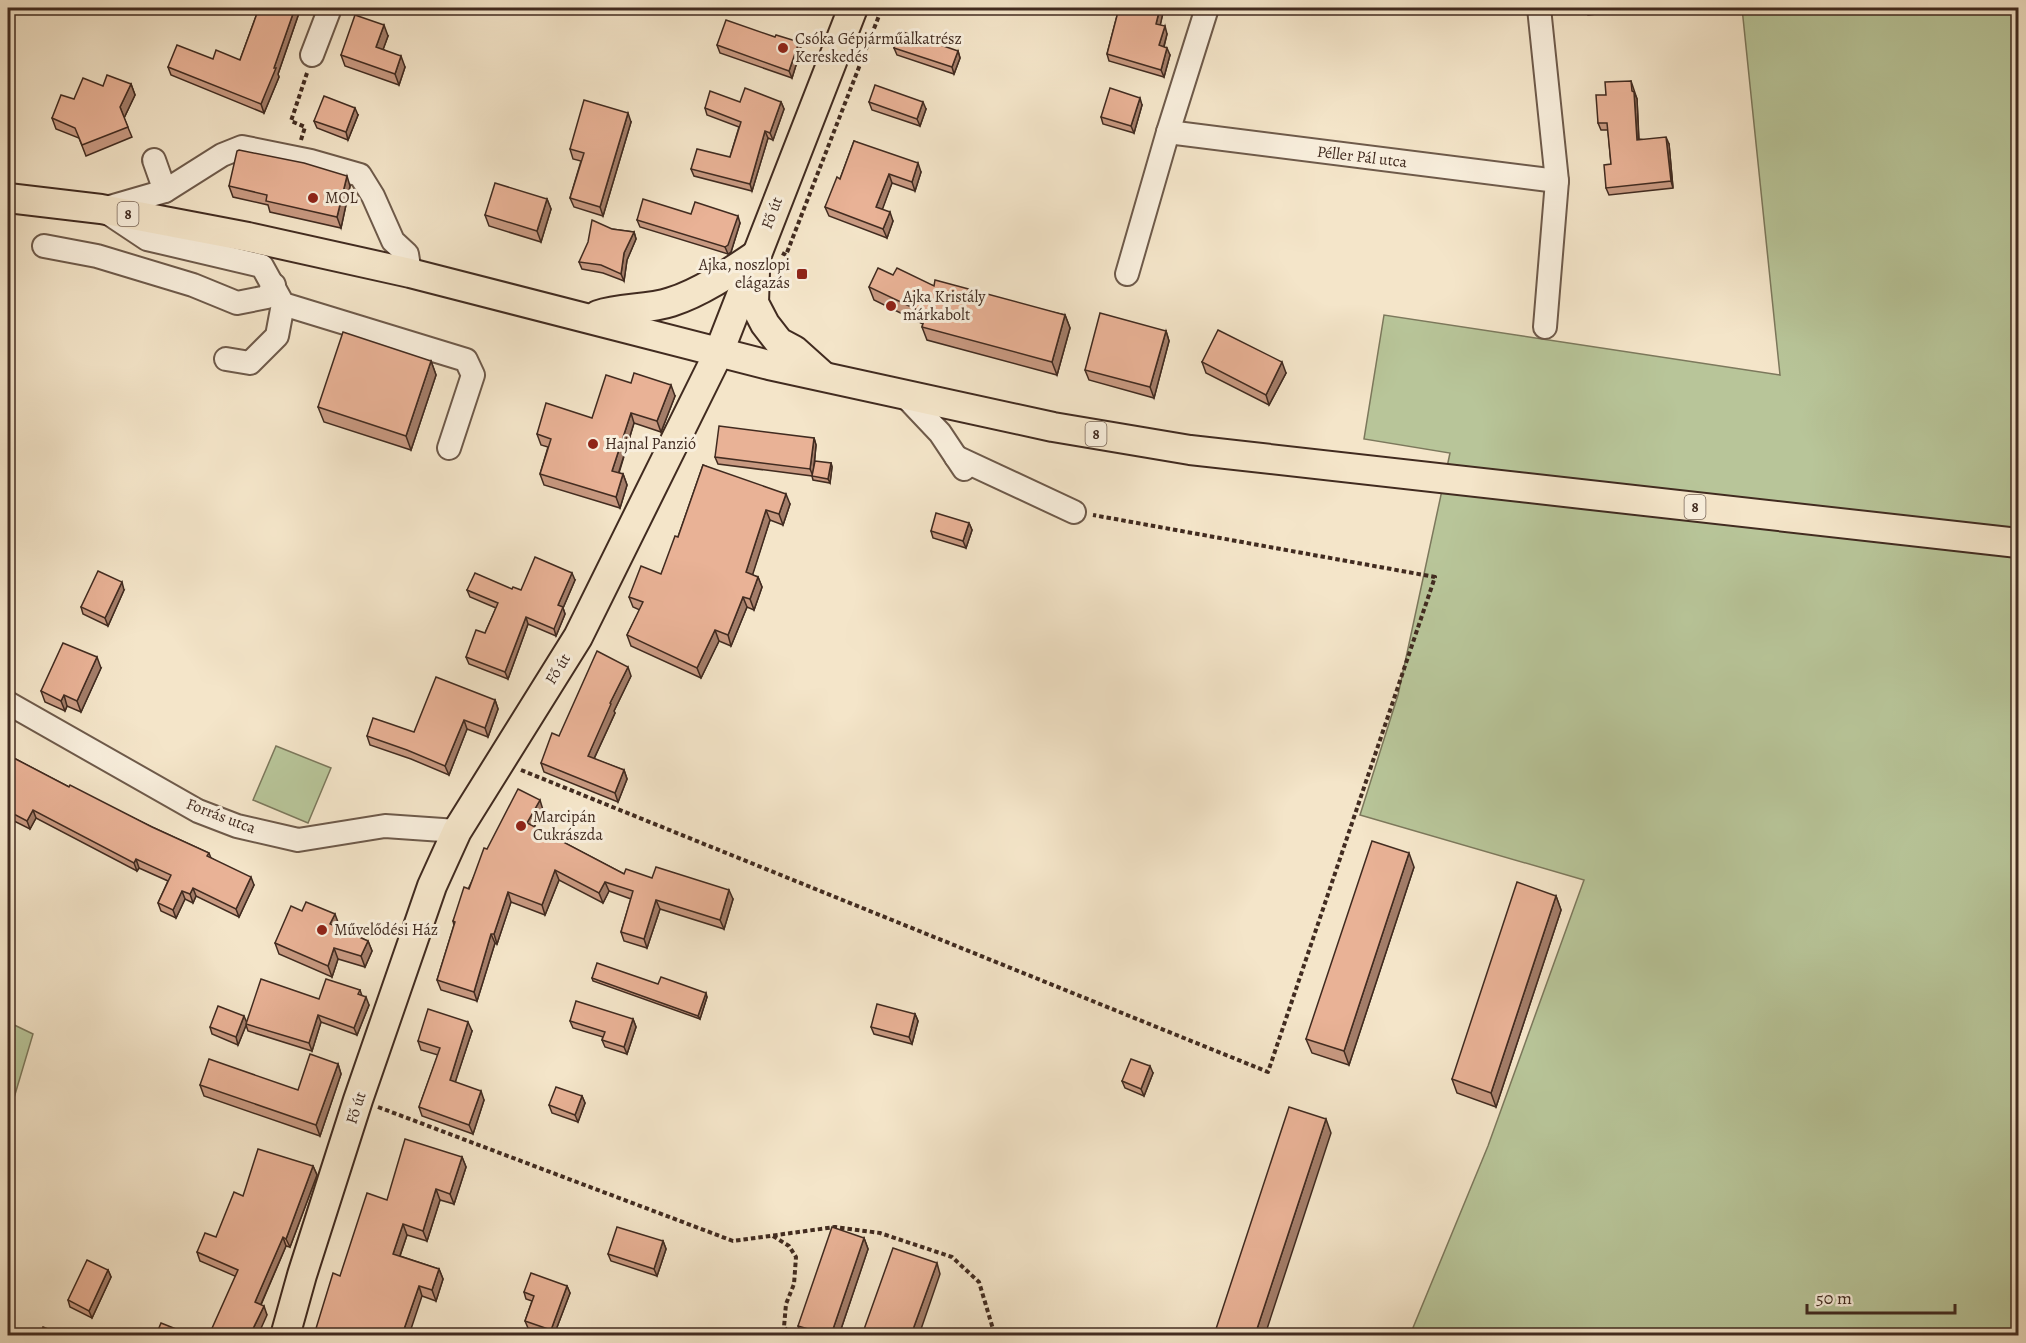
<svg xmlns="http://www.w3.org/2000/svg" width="2026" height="1343" font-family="Alegreya,serif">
  <rect width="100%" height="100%" fill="#f4e5c9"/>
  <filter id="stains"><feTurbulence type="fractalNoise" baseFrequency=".00333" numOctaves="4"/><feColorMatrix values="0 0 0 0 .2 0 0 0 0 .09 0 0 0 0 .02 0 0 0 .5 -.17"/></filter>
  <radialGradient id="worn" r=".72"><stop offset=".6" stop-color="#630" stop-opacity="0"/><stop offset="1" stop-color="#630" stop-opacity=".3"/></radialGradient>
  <g fill="#b8c599" stroke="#7c785c" stroke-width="1.5">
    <polygon points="1742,8 2018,8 2018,1335 1410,1335 1488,1146 1584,880 1360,815 1398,695 1450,453 1364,439 1384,315 1780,375"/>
    <polygon points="276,746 331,768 308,823 253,800"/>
    <polygon points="8,1022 33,1034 8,1118"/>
  </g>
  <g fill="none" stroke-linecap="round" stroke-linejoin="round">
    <defs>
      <g id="minor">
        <polyline points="1539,8 1557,181 1545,327"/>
        <polyline points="312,55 330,8"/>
        <polyline points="1168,132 1557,181"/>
        <polyline points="154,160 165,191"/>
        <polyline points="103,209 165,191 222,155 242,147 311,161 360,175 373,196 393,241 407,254 410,273"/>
        <polyline points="108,213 147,239 262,266 283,304 466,360 473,375 449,448"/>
        <polyline points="44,246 97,256 193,285 237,303 267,297 274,285"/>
        <polyline points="1127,274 1168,132 1207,8"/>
        <polyline points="226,359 250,363 277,336 283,304"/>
        <polyline points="905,396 940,433 964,469"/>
        <polyline points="956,457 1074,512"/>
        <polyline points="8,703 198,811 237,826 298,840 385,826 457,831"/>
      </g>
      <g id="major">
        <polyline points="8,198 101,209 248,237 410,273 769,365 1053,427 1190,450 2018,543"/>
        <polyline points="755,272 754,303 765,324 779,342 794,350 823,376"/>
        <path d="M598 315C621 307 647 310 671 302 700 293 731 272 756 255"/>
        <polyline points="285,1336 302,1275 358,1100 432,886 457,831 578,637 719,352 853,8"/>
      </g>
    </defs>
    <use href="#minor" stroke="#6e5a4a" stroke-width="26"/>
    <use href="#major" stroke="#412b20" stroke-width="32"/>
    <g stroke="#412b20" stroke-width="4" stroke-dasharray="4.5 3" stroke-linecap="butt">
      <polyline points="301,140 305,127 291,121 307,73"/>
      <polyline points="782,253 786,255 882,8"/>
      <polyline points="521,770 1268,1072 1435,577 1093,515"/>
      <polyline points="378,1107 733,1241 835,1227 880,1233 952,1257 979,1282 993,1329 990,1336"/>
      <polyline points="773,1236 789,1246 796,1257 794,1284 786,1304 784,1327 792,1336"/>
    </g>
    <use href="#minor" stroke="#f8eedc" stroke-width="22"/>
    <use href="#major" stroke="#f4e5c9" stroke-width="28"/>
  </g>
  <g fill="#c89981" stroke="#412b20" stroke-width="1.5">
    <polygon points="259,8 305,8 304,12 300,10 278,74 279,77 264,113 171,75 168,67 213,59 240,60"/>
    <polygon points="1119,8 1164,8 1160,25 1167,34 1164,47 1170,55 1164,77 1109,61 1107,54"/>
    <polygon points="1586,8 1641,8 1641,9 1588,15"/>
    <polygon points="388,36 383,49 405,67 399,85 345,66 341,55"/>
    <polygon points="775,37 799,42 801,49 792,78 720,53 717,45"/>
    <polygon points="894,48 958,51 960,58 954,74 897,55"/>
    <polygon points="1631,81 1637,99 1639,139 1669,144 1673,188 1609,195 1606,188 1611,164 1608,130 1601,130 1598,123 1606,95"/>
    <polygon points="131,84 135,95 124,118 132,137 86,156 79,138 56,129 52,118 74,99 103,86"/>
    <polygon points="740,102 781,102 784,109 773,140 768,138 752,191 694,176 691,169 730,157 739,127 707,115 705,108"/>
    <polygon points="869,102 926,109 920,126 872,110"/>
    <polygon points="1142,105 1134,133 1103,124 1101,117"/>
    <polygon points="358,115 348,140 317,128 314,121"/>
    <polygon points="631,122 603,216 574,207 570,198 581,161 573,159 570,149"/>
    <polygon points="854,141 921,172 915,191 892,183 882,209 893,221 887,238 829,216 825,207 840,179"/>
    <polygon points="229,186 350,186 341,228 270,212 268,205 233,197"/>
    <polygon points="547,199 551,209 541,242 489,226 485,215"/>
    <polygon points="691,214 740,223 731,252 728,254 640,227 637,220"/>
    <polygon points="612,229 634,232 636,239 627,260 624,281 603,273 582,269 579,262"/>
    <polygon points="893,275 934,286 1065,315 1070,328 1057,375 927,340 922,327 923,324 874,300 869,287"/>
    <polygon points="1166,331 1169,341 1154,398 1089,380 1085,370"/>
    <polygon points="431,361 436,375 411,450 324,422 318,407"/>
    <polygon points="1202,362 1286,373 1269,405 1206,373"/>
    <polygon points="675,396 661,432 634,423 619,473 623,474 627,485 620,508 544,485 540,474 548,447 541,445 537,434 592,418"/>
    <polygon points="814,438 816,445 814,467 831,463 832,467 830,483 813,480 812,476 718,464 715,457"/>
    <polygon points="703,465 790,504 783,525 770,520 752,575 758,577 762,587 754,610 747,607 731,646 719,641 701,678 631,646 627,635 640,610 633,607 629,597 661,574 678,537"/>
    <polygon points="969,523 972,530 966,548 933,538 931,531"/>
    <polygon points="575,580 563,608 565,614 556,636 528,624 508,679 469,664 466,657 485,633 496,608 470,597 467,590 512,589 521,590"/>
    <polygon points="124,590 108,626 83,614 81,607"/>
    <polygon points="101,668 81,712 67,706 65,711 45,702 41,691"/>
    <polygon points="631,676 614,711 615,713 594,759 624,770 627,779 618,802 544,772 541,763 559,736"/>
    <polygon points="495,700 498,709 488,737 467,729 449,775 411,759 370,745 367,736 414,732"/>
    <polygon points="8,755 69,787 152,827 209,853 211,858 254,885 239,917 196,896 193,903 185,899 176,918 161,911 158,903 168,881 139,868 137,871 36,818 30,829 8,818"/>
    <polygon points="543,810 534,827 624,874 652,878 733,899 724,929 660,909 647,948 624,941 621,932 631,899 609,891 603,903 559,880 545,915 511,902 497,944 495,943 477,1001 441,990 437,980 454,925 453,921 487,849"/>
    <polygon points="1414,867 1349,1065 1312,1053 1306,1039"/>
    <polygon points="1556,896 1561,910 1496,1107 1457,1093 1452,1079"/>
    <polygon points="302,911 339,925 338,927 368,941 372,951 365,967 338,959 332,977 279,954 275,943"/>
    <polygon points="592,978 658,984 707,997 700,1019 593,981"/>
    <polygon points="360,990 362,996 369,1005 357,1035 321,1022 312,1051 248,1031 246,1025 238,1045 212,1034 210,1027 246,1022 319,999"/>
    <polygon points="915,1014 918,1021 912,1044 874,1034 871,1027"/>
    <polygon points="633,1019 636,1027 627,1054 605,1047 602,1040 603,1037 573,1028 570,1021"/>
    <polygon points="472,1031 455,1082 484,1100 473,1134 422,1116 419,1107 438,1055 421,1050 418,1041"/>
    <polygon points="338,1064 341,1074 320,1136 204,1096 200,1085 298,1090"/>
    <polygon points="1153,1073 1144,1096 1125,1088 1122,1081"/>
    <polygon points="582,1096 585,1103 578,1122 552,1113 549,1105"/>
    <polygon points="462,1157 466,1167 454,1204 440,1200 427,1241 407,1235 400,1256 439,1269 443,1279 436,1301 422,1296 340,1276 387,1200"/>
    <polygon points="313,1166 317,1175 290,1247 286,1246 261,1305 267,1315 235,1276 200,1261 197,1252 216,1237 243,1196"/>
    <polygon points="864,1238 868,1249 839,1335 802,1335 798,1326"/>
    <polygon points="663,1241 666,1249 657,1276 611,1261 608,1254"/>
    <polygon points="108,1270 111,1277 92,1318 70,1307 68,1300"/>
    <polygon points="567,1286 570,1293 554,1335 548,1335 528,1328 525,1321 532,1301 526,1299 524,1292"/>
  </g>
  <g fill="#a37d69" stroke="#412b20" stroke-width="1.5">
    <polygon points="295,8 299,8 300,10 278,74 279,77 264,113 261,104"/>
    <polygon points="1160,8 1164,8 1159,31 1156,24"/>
    <polygon points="384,25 388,36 380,58 376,47"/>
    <polygon points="1165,26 1167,34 1162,53 1159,45"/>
    <polygon points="799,42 801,49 792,78 789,71"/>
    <polygon points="1167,48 1170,55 1164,77 1161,70"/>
    <polygon points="958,51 960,58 954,74 952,67"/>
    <polygon points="401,56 405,67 399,85 395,74"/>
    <polygon points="131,84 135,95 124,118 120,107"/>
    <polygon points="1634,92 1637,99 1639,147 1637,140"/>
    <polygon points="1140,98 1142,105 1134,133 1131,126"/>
    <polygon points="781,102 784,109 773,140 770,133"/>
    <polygon points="923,102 926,109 920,126 917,119"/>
    <polygon points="355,108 358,115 348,140 346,132"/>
    <polygon points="628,113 631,122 603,216 600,207"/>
    <polygon points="765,131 768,138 752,191 750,184"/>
    <polygon points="1666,137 1669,144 1673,188 1671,181"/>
    <polygon points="918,163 921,172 915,191 912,182"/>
    <polygon points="889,174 892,183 880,216 876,207"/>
    <polygon points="347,176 350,186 341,228 337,217"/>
    <polygon points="547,199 551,209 541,242 537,231"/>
    <polygon points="890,212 893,221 887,238 883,229"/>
    <polygon points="738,216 740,223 731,252 728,254 725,247"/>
    <polygon points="634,232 636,239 627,260 624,281 621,274 624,253"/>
    <polygon points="1065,315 1070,328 1057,375 1052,362"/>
    <polygon points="1166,331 1169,341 1154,398 1150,387"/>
    <polygon points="431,361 436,375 411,450 406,436"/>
    <polygon points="1282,362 1286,373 1269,405 1266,395"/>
    <polygon points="671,385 675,396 661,432 657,421"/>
    <polygon points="631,413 634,423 616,481 612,471"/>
    <polygon points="814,438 816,445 813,476 810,469"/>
    <polygon points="831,463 832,467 830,483 828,479"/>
    <polygon points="623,474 627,485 620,508 616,497"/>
    <polygon points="786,494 790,504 783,525 779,514"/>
    <polygon points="766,510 770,520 750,583 746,572"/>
    <polygon points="969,523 972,530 966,548 963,541"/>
    <polygon points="572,573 575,580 563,608 565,614 556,636 554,629 558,605"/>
    <polygon points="758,577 762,587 754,610 750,599"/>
    <polygon points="122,582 124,590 108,626 105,618"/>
    <polygon points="743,597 747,607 731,646 728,635"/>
    <polygon points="526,617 528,624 508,679 505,672"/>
    <polygon points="715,630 719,641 701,678 697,668"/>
    <polygon points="97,657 101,668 81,712 77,701"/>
    <polygon points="628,667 631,676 614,711 615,713 591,765 588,756 610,703"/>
    <polygon points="64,695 67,706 65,711 61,701"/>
    <polygon points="495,700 498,709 488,737 485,728"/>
    <polygon points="464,720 467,729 449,775 445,766"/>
    <polygon points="624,770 627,779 618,802 615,793"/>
    <polygon points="540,800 543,810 531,833 527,823"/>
    <polygon points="33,810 36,818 30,829 27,821"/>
    <polygon points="1409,853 1414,867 1349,1065 1344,1051"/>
    <polygon points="136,859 139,868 137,871 134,863"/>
    <polygon points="555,870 559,880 545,915 542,905"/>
    <polygon points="251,877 254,885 239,917 236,909"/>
    <polygon points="605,882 609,891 603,903 599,893"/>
    <polygon points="193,888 196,896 193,903 190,894"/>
    <polygon points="729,890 733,899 724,929 720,920"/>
    <polygon points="182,891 185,899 176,918 173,910"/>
    <polygon points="508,892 511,902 497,944 494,934"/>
    <polygon points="1556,896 1561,910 1496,1107 1491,1093"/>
    <polygon points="656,900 660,909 647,948 644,939"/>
    <polygon points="335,914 339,925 334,935 330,924"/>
    <polygon points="491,934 495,943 477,1001 474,992"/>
    <polygon points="368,941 372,951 365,967 361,956"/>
    <polygon points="334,948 338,959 332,977 328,966"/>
    <polygon points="706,993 707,997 700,1019 698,1016"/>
    <polygon points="366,997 369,1005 357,1035 354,1028"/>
    <polygon points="915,1014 918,1021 912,1044 909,1037"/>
    <polygon points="318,1015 321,1022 312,1051 309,1043"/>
    <polygon points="244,1016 247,1023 238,1045 236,1037"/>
    <polygon points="633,1019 636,1027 627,1054 624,1047"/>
    <polygon points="468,1022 472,1031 453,1089 450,1080"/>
    <polygon points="338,1064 341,1074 320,1136 316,1125"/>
    <polygon points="1150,1066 1153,1073 1144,1096 1141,1089"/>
    <polygon points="481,1091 484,1100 473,1134 469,1125"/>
    <polygon points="582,1096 585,1103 578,1122 575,1115"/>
    <polygon points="1326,1119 1331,1133 1265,1335 1255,1335"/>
    <polygon points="462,1157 466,1167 454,1204 450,1194"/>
    <polygon points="313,1166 317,1175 290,1247 286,1239"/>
    <polygon points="436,1189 440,1200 427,1241 423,1231"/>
    <polygon points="403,1224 407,1235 397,1264 393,1254"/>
    <polygon points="283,1237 286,1246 258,1311 255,1302"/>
    <polygon points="864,1238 868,1249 839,1335 831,1335"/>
    <polygon points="663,1241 666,1249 657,1276 654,1269"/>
    <polygon points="937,1263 940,1274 919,1335 911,1335"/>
    <polygon points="439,1269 443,1279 436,1301 432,1290"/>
    <polygon points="108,1270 111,1277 92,1318 89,1311"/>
    <polygon points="419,1286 422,1296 409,1335 402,1335"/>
    <polygon points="567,1286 570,1293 554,1335 553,1335 551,1330"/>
    <polygon points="264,1306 267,1315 258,1335 250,1335"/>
  </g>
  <g fill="#e9b296" stroke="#412b20" stroke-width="1.5">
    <polygon points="259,8 295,8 274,68 276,68 261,104 168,67 177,45 213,59 216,50 240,60"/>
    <polygon points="1119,8 1160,8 1156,24 1165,26 1159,45 1167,48 1161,70 1107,54"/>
    <polygon points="355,15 384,25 376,47 401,56 395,74 341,55"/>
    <polygon points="726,20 775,37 776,35 799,42 789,71 717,45"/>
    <polygon points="900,31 958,51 952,67 894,48"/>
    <polygon points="107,75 131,84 120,107 128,127 82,145 75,128 52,118 61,95 74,99 83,78 103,86"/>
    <polygon points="1631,81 1632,91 1634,92 1637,140 1666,137 1671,181 1606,188 1604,165 1611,164 1607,123 1598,123 1596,95 1606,95 1605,82"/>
    <polygon points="875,85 923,102 917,119 869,102"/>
    <polygon points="745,88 781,102 770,133 765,131 750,184 691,169 697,149 730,157 741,122 705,108 710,91 740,102"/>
    <polygon points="1110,88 1140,98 1131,126 1101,117"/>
    <polygon points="324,96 355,108 346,132 314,121"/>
    <polygon points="584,100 628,113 600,207 570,198 584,153 570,149"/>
    <polygon points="854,141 918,163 912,182 889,174 876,207 890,212 883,229 825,207 837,177 840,179"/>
    <polygon points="239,150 304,163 347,176 337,217 266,201 267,195 229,186 237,151"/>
    <polygon points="495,183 547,199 537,231 485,215"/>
    <polygon points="643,199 691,214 695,202 738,216 728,245 725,247 637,220"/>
    <polygon points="592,220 612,229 634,232 624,253 621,274 601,265 579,262 588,242"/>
    <polygon points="878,268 893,275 897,268 934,286 935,280 1065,315 1052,362 922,327 926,314 869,287"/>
    <polygon points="1100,313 1166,331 1150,387 1085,370"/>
    <polygon points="1218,330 1282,362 1266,395 1202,362"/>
    <polygon points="343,332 431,361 406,436 318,407"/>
    <polygon points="634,373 671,385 657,421 631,413 612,471 623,474 616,497 540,474 551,439 537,434 546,403 592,418 606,375 631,383"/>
    <polygon points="719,426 814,438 810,469 715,457"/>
    <polygon points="815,461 831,463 828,479 812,476"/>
    <polygon points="703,465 786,494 779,514 766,510 746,572 758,577 750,599 743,597 728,635 715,630 697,668 627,635 643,602 629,597 641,566 661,574 675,536 678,537"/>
    <polygon points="936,513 969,523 963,541 931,531"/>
    <polygon points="535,557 572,573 558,605 563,607 554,629 526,617 505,672 466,657 476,630 485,633 498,603 467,590 475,573 512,589 513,587 521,590"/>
    <polygon points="98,571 122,582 105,618 81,607"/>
    <polygon points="63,643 97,657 77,701 64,695 61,701 41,691"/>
    <polygon points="597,651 628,667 610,703 611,704 588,756 624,770 615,793 541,763 552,733 559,736"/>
    <polygon points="436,677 495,700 485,728 464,720 445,766 407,750 367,736 373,718 414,732"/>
    <polygon points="8,755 69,787 70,785 152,827 209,853 207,856 251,877 236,909 193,888 190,894 182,891 173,910 158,903 171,875 136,859 134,863 33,810 27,821 8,811"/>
    <polygon points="518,789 540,800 527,823 624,874 626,869 652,878 656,867 729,890 720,920 656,900 644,939 621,932 633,891 605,882 599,893 555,870 542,905 508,892 494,934 491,934 474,992 437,980 455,922 453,921 464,887 469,889 484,848 487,849"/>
    <polygon points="1372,841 1409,853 1344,1051 1306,1039"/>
    <polygon points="1517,882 1556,896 1491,1093 1452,1079"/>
    <polygon points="306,902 335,914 330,924 368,941 361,956 334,948 328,966 275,943 291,906 302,911"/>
    <polygon points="597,963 658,984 661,977 706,993 698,1016 592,978"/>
    <polygon points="261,979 319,999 326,979 360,990 358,994 366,997 354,1028 318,1015 309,1043 246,1024"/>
    <polygon points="576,1001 633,1019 624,1047 602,1040 605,1032 570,1021"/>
    <polygon points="877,1004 915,1014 909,1037 871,1027"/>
    <polygon points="218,1006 244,1016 236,1037 210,1027"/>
    <polygon points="428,1009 468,1022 450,1080 481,1091 469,1125 419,1107 440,1048 418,1041"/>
    <polygon points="310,1054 338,1064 316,1125 200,1085 209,1059 298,1090"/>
    <polygon points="1131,1059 1150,1066 1141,1089 1122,1081"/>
    <polygon points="556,1087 582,1096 575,1115 549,1105"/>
    <polygon points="1289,1107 1326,1119 1255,1335 1214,1335"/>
    <polygon points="405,1139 462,1157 450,1194 436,1189 423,1231 403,1224 393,1254 439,1269 432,1290 419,1286 402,1335 314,1335 333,1273 340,1276 367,1193 387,1200"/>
    <polygon points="258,1149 313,1166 286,1239 283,1237 255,1302 264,1306 250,1335 209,1335 238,1270 197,1252 205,1233 216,1237 234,1192 243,1196"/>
    <polygon points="617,1227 663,1241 654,1269 608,1254"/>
    <polygon points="832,1227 864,1238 831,1335 828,1335 798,1326"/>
    <polygon points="893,1248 937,1263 911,1335 862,1335"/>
    <polygon points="87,1260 108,1270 89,1311 68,1300"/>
    <polygon points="531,1273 567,1286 551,1330 525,1321 534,1296 524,1292"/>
    <polygon points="161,1323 191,1335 156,1335"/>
    <polygon points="43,1327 63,1335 40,1335"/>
  </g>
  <g fill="#8f2418" stroke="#f8eedc" stroke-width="2">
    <circle cx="783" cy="48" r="6"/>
    <circle cx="313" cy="198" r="6"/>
    <rect x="796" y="268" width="12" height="12" rx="3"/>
    <circle cx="891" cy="306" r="6"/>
    <circle cx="593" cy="444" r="6"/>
    <circle cx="521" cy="826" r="6"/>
    <circle cx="322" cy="930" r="6"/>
  </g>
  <g text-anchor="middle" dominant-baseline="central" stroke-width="6" stroke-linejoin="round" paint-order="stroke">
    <g fill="#f8eedc" stroke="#786658" stroke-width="1.5">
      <rect x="117.5" y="202" width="21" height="24" rx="4.5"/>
      <rect x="1085.5" y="422" width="21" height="24" rx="4.5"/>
      <rect x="1684.5" y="495" width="21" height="24" rx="4.5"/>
    </g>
    <g font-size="15" font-weight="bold" fill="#412b20">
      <text x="128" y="214">8</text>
      <text x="1096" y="434">8</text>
      <text x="1695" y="507">8</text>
    </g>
    <g font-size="16" fill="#412b20" stroke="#f8eedc" text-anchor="start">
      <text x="795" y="39">Csóka Gépjárműalkatrész<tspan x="795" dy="18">Kereskedés</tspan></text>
      <text x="325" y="198">MOL</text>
      <text x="790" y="265" text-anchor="end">Ajka, noszlopi<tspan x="790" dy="18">elágazás</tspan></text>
      <text x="903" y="297">Ajka Kristály<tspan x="903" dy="18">márkabolt</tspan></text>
      <text x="605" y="444">Hajnal Panzió</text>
      <text x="533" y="817">Marcipán<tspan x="533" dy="18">Cukrászda</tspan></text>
      <text x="334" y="930">Művelődési Ház</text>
    </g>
    <g font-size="16" fill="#412b20" stroke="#f8eedc">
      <text transform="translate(1362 157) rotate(7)">Péller Pál utca</text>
      <text transform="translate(772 213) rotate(-69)">Fő út</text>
      <text transform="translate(558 669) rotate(-58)">Fő út</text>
      <text transform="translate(221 816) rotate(21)">Forrás utca</text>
      <text transform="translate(356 1108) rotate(-72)">Fő út</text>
    </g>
  </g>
  <rect width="2026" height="1343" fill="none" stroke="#f4e5c9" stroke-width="30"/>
  <rect x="9" y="9" width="2008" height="1325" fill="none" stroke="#412b20" stroke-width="3"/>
  <rect x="15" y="15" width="1996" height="1313" fill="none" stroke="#412b20" stroke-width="1.5"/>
  <path d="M1807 1304v9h148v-9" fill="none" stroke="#412b20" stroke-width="3"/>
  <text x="1816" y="1304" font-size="18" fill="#412b20" stroke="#f8eedc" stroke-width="4.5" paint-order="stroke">50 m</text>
  <rect width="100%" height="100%" filter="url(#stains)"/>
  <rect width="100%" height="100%" fill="url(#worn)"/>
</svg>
